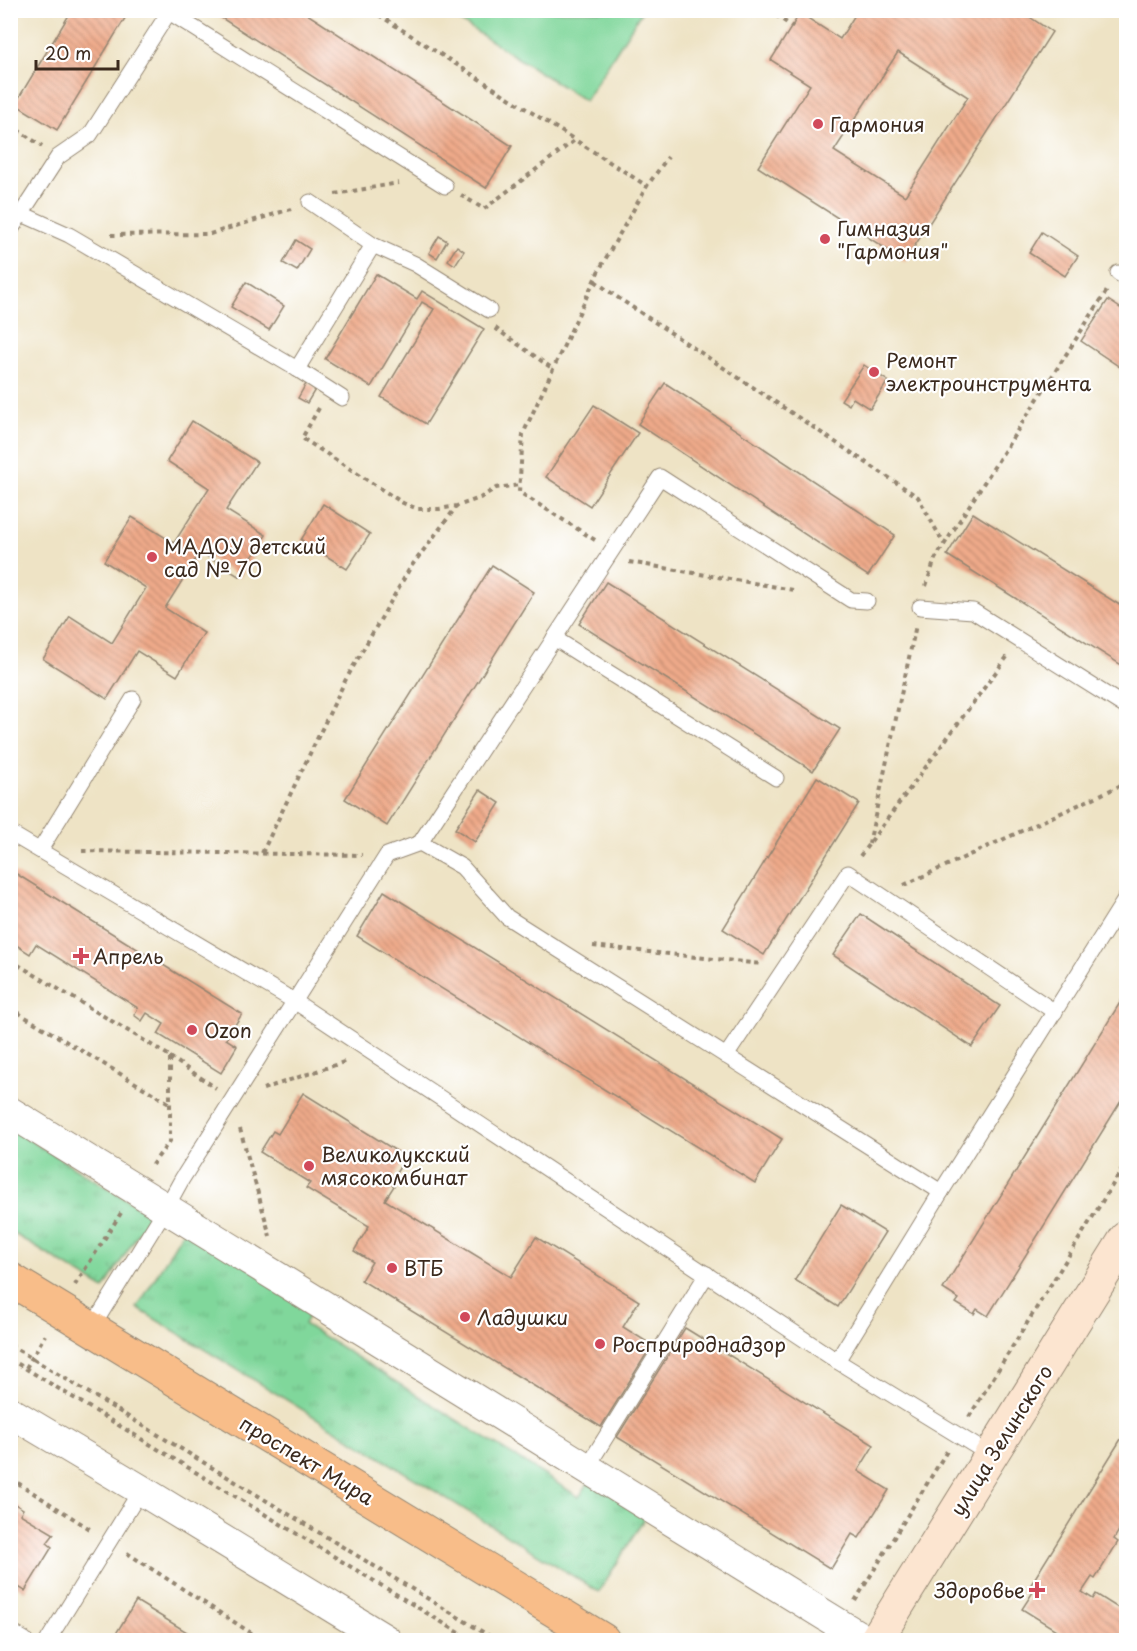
<svg xmlns="http://www.w3.org/2000/svg" width="1137" height="1651" font-family="'Playpen Sans',sans-serif">
  <defs>
    <pattern id="grass-tufts" width="24" height="20" patternUnits="userSpaceOnUse" patternTransform="scale(1.5)"><rect width="24" height="20" fill="#80d79b"/><path d="M3 7l-1-3M5 7V3M7 7l1-3M15 17l-1-3M17 17v-4M19 17l1-3" fill="none" stroke="#70b985"/></pattern>
    <pattern id="building-back-hatch" width="6" height="6" patternUnits="userSpaceOnUse" patternTransform="scale(1.5)"><rect width="6" height="6" fill="#efaa8a"/><path d="M-1 5l2 2M0 0l6 6M5-1l2 2" fill="none" stroke="#c38b70"/></pattern>
  </defs>
  <rect width="100%" height="100%" fill="#fff"/>
  <filter id="ink" filterUnits="userSpaceOnUse"><feTurbulence type="fractalNoise" baseFrequency=".0167" numOctaves="2"/><feDisplacementMap in="SourceGraphic" scale="12" xChannelSelector="R" yChannelSelector="G"/><feConvolveMatrix kernelMatrix="1 2 1 2 8 2 1 2 1" color-interpolation-filters="sRGB"/></filter>
  <filter id="wash" filterUnits="userSpaceOnUse"><feTurbulence type="fractalNoise" baseFrequency=".008" numOctaves="4" result="noise"/><feDisplacementMap in="SourceGraphic" scale="24" xChannelSelector="R" yChannelSelector="G"/><feGaussianBlur stdDeviation="1.35" result="paint"/><feColorMatrix in="noise" values="0 0 0 0 0 0 0 0 0 0 0 0 0 0 0 0 0 1.4 0 .05"/><feComposite in="paint" operator="in"/></filter>
  <g filter="url(#wash)">
    <rect width="100%" height="100%" fill="#eee3c5"/>
    <g fill="url(#grass-tufts)" stroke="#5e805c" stroke-width="1.5">
      <polygon points="10,1128 150,1214 104,1289 11,1232"/>
      <polygon points="185,1228 314,1306 304,1324 579,1497 591,1479 645,1518 599,1592 137,1308"/>
    </g>
    <polygon fill="#80d79b" stroke="#5e805c" stroke-width="1.5" points="444,11 642,11 585,101"/>
    <g id="blocks">
      <g fill="url(#building-back-hatch)" fill-rule="evenodd">
        <polygon points="72,10 130,10 57,130 15,104"/>
        <polygon points="209,10 301,10 512,146 486,188"/>
        <path d="M858 10H1019L1052 32 905 261 758 167 810 85 771 60 800 13 840 39ZM898 52 968 97 905 196 834 151Z"/>
        <polygon points="1042,232 1078,256 1065,276 1029,253"/>
        <polygon points="439,236 447,241 437,258 429,253"/>
        <polygon points="296,240 310,249 297,271 283,263"/>
        <polygon points="457,246 464,251 455,265 448,260"/>
        <polygon points="376,274 417,299 422,291 484,329 426,424 381,397 434,309 422,302 371,387 325,359"/>
        <polygon points="246,282 284,306 269,330 231,307"/>
        <polygon points="1108,300 1126,312 1126,371 1081,341"/>
        <polygon points="864,365 888,381 870,409 853,398 849,405 841,400"/>
        <polygon points="307,382 316,388 307,403 298,398"/>
        <polygon points="665,383 895,535 868,576 638,424"/>
        <polygon points="594,405 638,433 590,506 546,477"/>
        <polygon points="192,421 257,462 226,510 266,535 240,577 200,552 165,608 204,633 177,676 137,651 107,699 43,659 70,616 112,643 146,588 104,561 132,517 174,543 209,488 167,461"/>
        <polygon points="323,504 370,534 347,569 301,540"/>
        <polygon points="973,513 1126,609 1126,668 947,555"/>
        <polygon points="492,565 534,592 387,826 345,799"/>
        <polygon points="606,582 840,729 813,771 579,624"/>
        <polygon points="817,777 859,803 764,955 723,929"/>
        <polygon points="480,790 500,803 475,842 455,829"/>
        <polygon points="10,870 242,1014 226,1039 237,1046 221,1073 158,1034 164,1024 147,1013 142,1021 134,1015 138,1008 36,944 30,954 10,941"/>
        <polygon points="384,891 782,1139 755,1183 357,936"/>
        <polygon points="861,914 1000,1006 972,1047 833,955"/>
        <polygon points="1126,993 1126,1093 988,1316 977,1309 974,1314 956,1303 959,1299 943,1289"/>
        <polygon points="303,1093 406,1157 390,1183 394,1186 385,1200 511,1277 536,1237 639,1301 623,1327 652,1345 601,1427 361,1280 372,1262 354,1251 369,1226 306,1188 310,1183 260,1152 273,1131 278,1134"/>
        <polygon points="841,1205 885,1232 838,1307 795,1280"/>
        <polygon points="685,1328 874,1445 858,1471 889,1490 859,1538 852,1534 831,1569 617,1437"/>
        <polygon points="1126,1431 1126,1518 1114,1539 1118,1542 1095,1579 1092,1577 1082,1592 1093,1599 1096,1594 1126,1613 1126,1640 1072,1640 1022,1609 1035,1589 1030,1586"/>
        <polygon points="10,1501 23,1509 20,1514 54,1534 47,1543 52,1547 25,1591 10,1582"/>
        <polygon points="136,1601 200,1640 112,1640"/>
      </g>
    </g>
  </g>
  <g filter="url(#ink)">
    <use href="#blocks" fill-opacity="0" stroke="#948672" stroke-width="1.5"/>
    <g fill="none" stroke-linecap="round" stroke-linejoin="round">
      <defs>
        <g id="lane">
          <polyline points="310,202 373,245 415,264 489,310"/>
          <polyline points="22,214 69,235 297,369 342,398"/>
          <polyline points="10,231 58,157 90,135 169,12 445,186"/>
          <polyline points="1118,273 1126,278"/>
          <polyline points="297,369 373,245"/>
          <polyline points="920,607 973,611 1126,707"/>
          <polyline points="554,638 776,778"/>
          <polyline points="10,833 294,1001 837,1361 992,1456"/>
          <polyline points="420,843 462,867 507,917 941,1192"/>
          <polyline points="40,850 133,699"/>
          <polyline points="726,1056 848,873 1055,1012"/>
          <polyline points="91,1329 166,1208 182,1179 387,855 420,843 660,477 851,600 867,601"/>
          <polyline points="837,1361 941,1192 1126,898"/>
          <polyline points="586,1469 707,1274"/>
          <polyline points="10,1631 25,1640"/>
          <polyline points="48,1640 141,1490"/>
        </g>
        <g id="street">
          <polyline points="10,1112 865,1640"/>
          <polyline points="10,1412 141,1490 386,1640"/>
        </g>
        <polyline id="secondary" points="876,1640 1126,1238"/>
        <polyline id="primary" points="10,1279 603,1640"/>
      </defs>
      <use href="#lane" stroke="#948672" stroke-width="17"/>
      <use href="#street" stroke="#948672" stroke-width="32"/>
      <use href="#secondary" stroke="#948672" stroke-width="35"/>
      <use href="#primary" stroke="#948672" stroke-width="35"/>
      <g stroke="#948672" stroke-width="4" stroke-dasharray="4.5 4.5" stroke-linecap="butt">
        <polyline points="371,10 575,140"/>
        <polyline points="768,10 793,27"/>
        <polyline points="10,125 42,146"/>
        <polyline points="335,194 399,183"/>
        <polyline points="461,195 484,209 575,140 647,186"/>
        <polyline points="111,235 210,234 291,209"/>
        <polyline points="595,281 614,295 918,497 944,544"/>
        <polyline points="495,328 553,369"/>
        <polyline points="319,408 302,438 403,503 418,509 439,509 457,506 480,498 496,488 520,485"/>
        <polyline points="595,540 519,492 523,434 598,272 647,186 668,157"/>
        <polyline points="629,562 794,590"/>
        <polyline points="926,586 935,559 1108,289"/>
        <polyline points="869,844 916,625"/>
        <polyline points="82,851 362,855"/>
        <polyline points="262,853 345,681 410,568 457,506"/>
        <polyline points="860,856 1007,657"/>
        <polyline points="904,885 1126,783"/>
        <polyline points="593,946 762,964"/>
        <polyline points="10,960 170,1056 170,1141 151,1166"/>
        <polyline points="10,1008 169,1103"/>
        <polyline points="170,1057 216,1088"/>
        <polyline points="263,1089 347,1061"/>
        <polyline points="240,1129 270,1236"/>
        <polyline points="75,1285 121,1213"/>
        <polyline points="10,1345 496,1640"/>
        <polyline points="10,1359 471,1640"/>
        <polyline points="26,1368 45,1335"/>
        <polyline points="969,1417 1126,1163"/>
        <polyline points="10,1478 93,1531"/>
        <polyline points="127,1553 262,1640"/>
        <polyline points="855,1601 947,1451"/>
      </g>
      <use href="#lane" stroke="#fff" stroke-width="15"/>
      <use href="#street" stroke="#fff" stroke-width="30"/>
      <use href="#secondary" stroke="#fce5d0" stroke-width="33"/>
      <use href="#primary" stroke="#f8bd89" stroke-width="33"/>
    </g>
  </g>
  <g fill="#d1495b" stroke="#fff" stroke-width="2">
    <circle cx="818" cy="124" r="6"/>
    <circle cx="825" cy="239" r="6"/>
    <circle cx="874" cy="372" r="6"/>
    <circle cx="152" cy="557" r="6"/>
    <path d="M78 947h6v6h6v6h-6v6h-6v-6h-6v-6h6z"/>
    <circle cx="192" cy="1030" r="6"/>
    <circle cx="309" cy="1166" r="6"/>
    <circle cx="392" cy="1268" r="6"/>
    <circle cx="465" cy="1317" r="6"/>
    <circle cx="600" cy="1344" r="6"/>
    <path d="M1034 1581h6v6h6v6h-6v6h-6v-6h-6v-6h6z"/>
  </g>
  <g text-anchor="middle" dominant-baseline="central" stroke-width="4.5" stroke-linejoin="round" paint-order="stroke">
    <g font-size="20" fill="#3b2a1e" stroke="#fff" text-anchor="start">
      <text x="830" y="124">Гармония</text>
      <text x="837" y="228">Гимназия<tspan x="837" dy="23">"Гармония"</tspan></text>
      <text x="886" y="360">Ремонт<tspan x="886" dy="23">электроинструмента</tspan></text>
      <text x="164" y="546">МАДОУ детский<tspan x="164" dy="23">сад № 70</tspan></text>
      <text x="93" y="956">Апрель</text>
      <text x="204" y="1030">Ozon</text>
      <text x="321" y="1154">Великолукский<tspan x="321" dy="23">мясокомбинат</tspan></text>
      <text x="404" y="1268">ВТБ</text>
      <text x="477" y="1317">Ладушки</text>
      <text x="612" y="1344">Росприроднадзор</text>
      <text x="1025" y="1590" text-anchor="end">Здоровье</text>
    </g>
    <g font-size="20" fill="#3b2a1e" stroke="#fff">
      <text transform="translate(1001 1440) rotate(-58)">улица Зелинского</text>
      <text transform="translate(307 1460) rotate(31)">проспект Мира</text>
    </g>
  </g>
  <rect width="1137" height="1651" fill="none" stroke="#fff" stroke-width="36"/>
  <path d="M36 60v9h82v-9" fill="none" stroke="#3b2a1e" stroke-width="3"/>
  <text x="45" y="60" font-size="18" fill="#3b2a1e" stroke="#ffffff" stroke-width="4.5" paint-order="stroke">20 m</text>
</svg>
